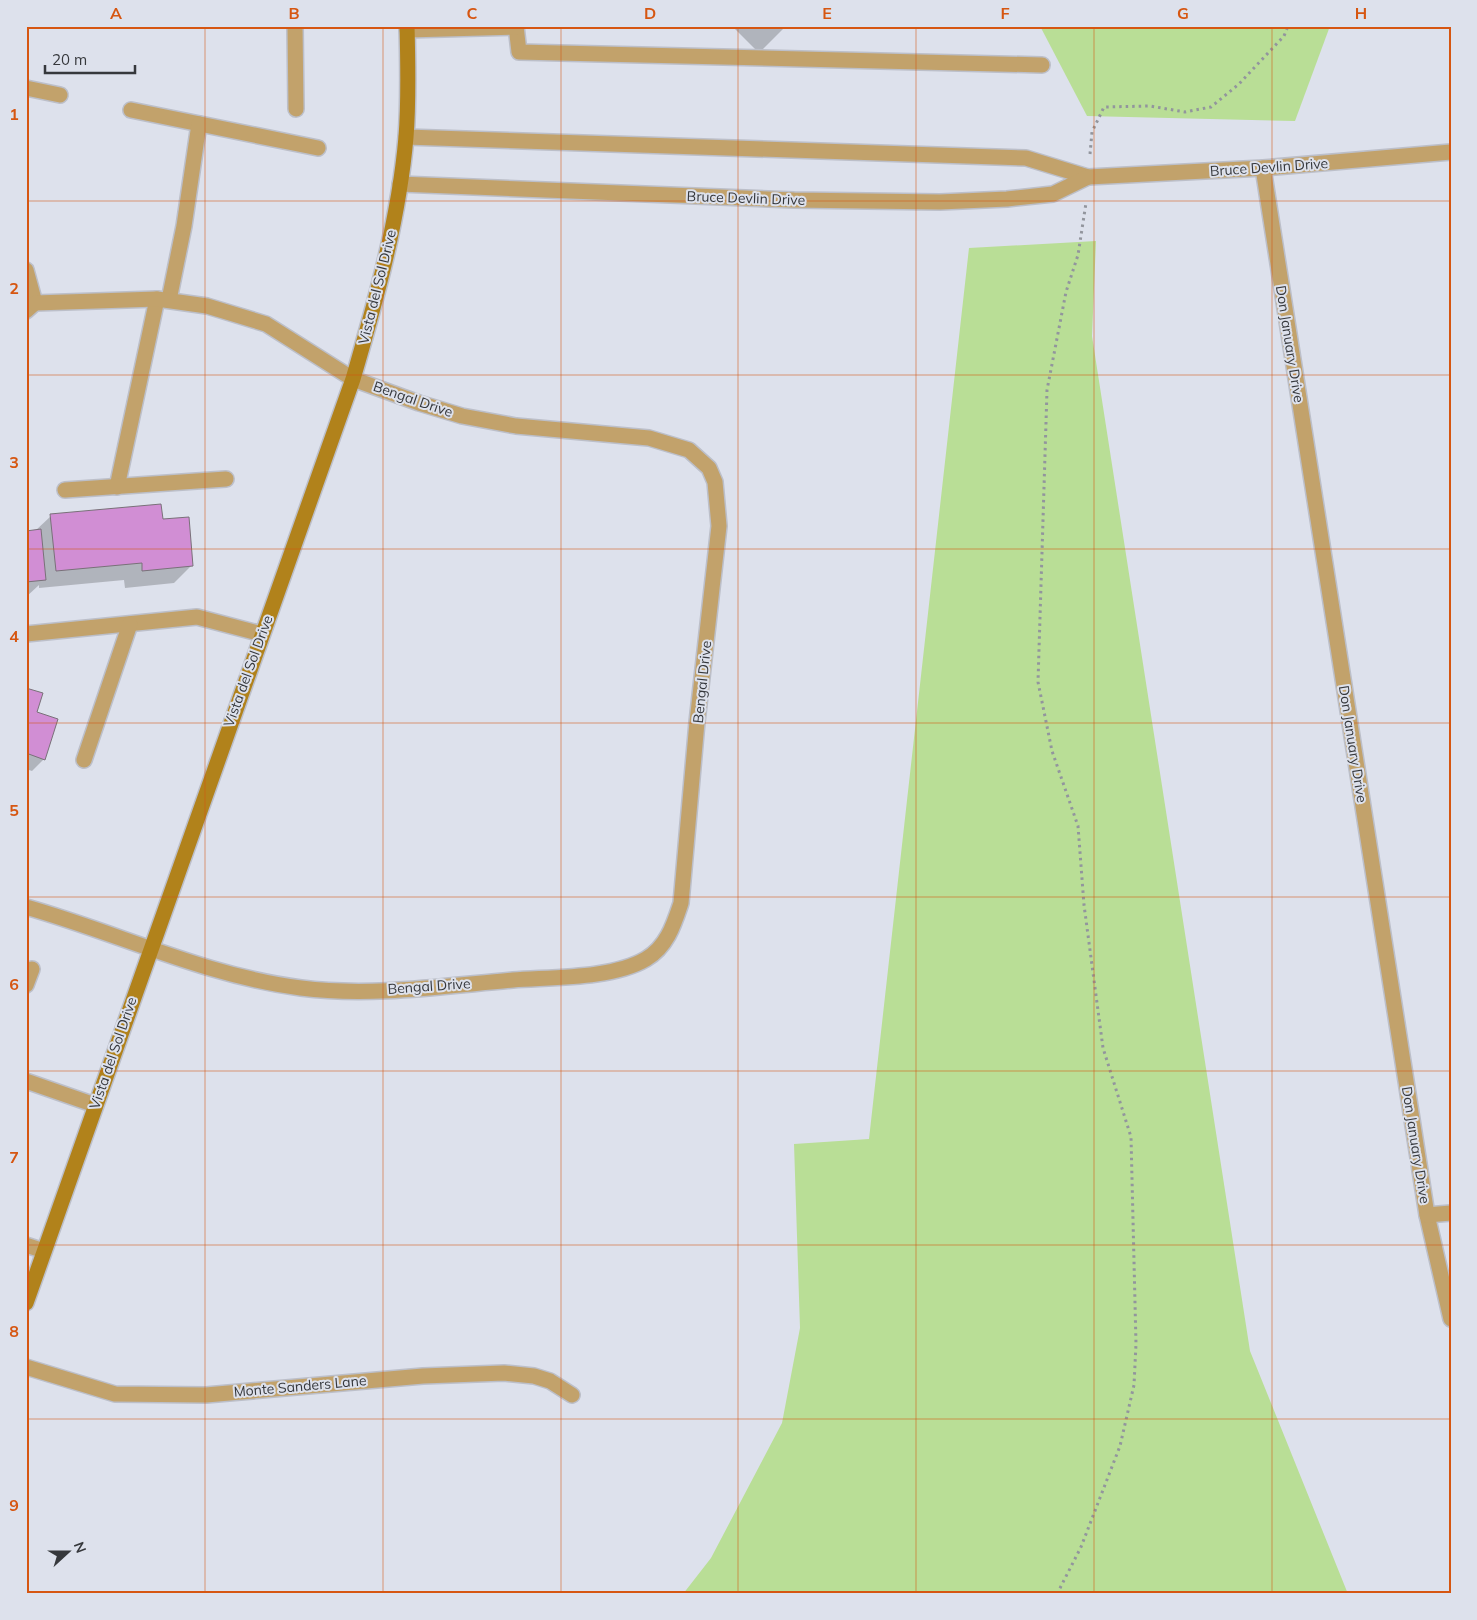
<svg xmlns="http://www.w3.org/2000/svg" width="1477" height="1620" font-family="Mulish,sans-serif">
  <rect width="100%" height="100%" fill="#dde1ec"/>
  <g fill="#b9de96">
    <polygon points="1040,26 1330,26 1295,121 1087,116"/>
    <polygon points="1096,241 1092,336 1250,1351 1348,1594 683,1594 711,1558 782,1423 800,1328 794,1144 869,1139 969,248"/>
  </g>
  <g fill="#0003">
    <polygon points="732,26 786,26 759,53"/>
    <polygon points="51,516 162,521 192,565 174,583 125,588 124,580 39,588 39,585 26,597 26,532 35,531"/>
    <polygon points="26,689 35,713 44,759 32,771 26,769"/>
  </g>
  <g fill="#d18ed4" stroke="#797179">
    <polygon points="161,504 163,519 189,517 193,566 142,571 142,563 56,571 50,514"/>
    <polygon points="41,529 46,580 26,582 26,531"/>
    <polygon points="26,688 43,693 37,712 58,719 45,760 26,753"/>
  </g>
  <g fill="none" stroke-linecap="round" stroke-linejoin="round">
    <defs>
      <g id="lane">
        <polyline points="295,26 296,109"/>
        <polyline points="516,26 519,52 1042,65"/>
        <polyline points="407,30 516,27"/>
        <polyline points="26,88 60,95"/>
        <polyline points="131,110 318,148"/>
        <polyline points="26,270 35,303 26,311"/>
        <polyline points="169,300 184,226 199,124"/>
        <polyline points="117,487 157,299"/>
        <polyline points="65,490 226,479"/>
        <polyline points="26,634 197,617 262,634"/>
        <polyline points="84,760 130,624"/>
        <polyline points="26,985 32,969"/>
        <polyline points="26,1081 95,1105"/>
        <polyline points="26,1245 44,1251"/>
      </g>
      <g id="street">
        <polyline points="406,137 1026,158 1088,177 1263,168 1451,152"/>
        <polyline points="1263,168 1427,1215 1451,1319"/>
        <polyline points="400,184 794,200 940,202 1007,199 1053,194 1088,177"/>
        <path d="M26 907C118 933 206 976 301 988 370 997 444 986 513 980 552 977 612 979 646 959 667 947 674 924 681 903L697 722 719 526 715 482 709 468 689 450 649 438 516 426 462 416 419 403 353 379 266 324 207 306 157 299 35 303"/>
        <polyline points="1427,1215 1451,1213"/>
        <polyline points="26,1367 115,1394 206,1395 423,1376 504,1373 534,1376 550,1381 572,1395"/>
      </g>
      <path id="secondary" d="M26 1303 353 379C376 300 399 219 406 137 409 100 408 63 407 26"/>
    </defs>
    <use href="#lane" stroke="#bcbfc9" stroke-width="18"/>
    <use href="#street" stroke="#bcbfc9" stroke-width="18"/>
    <use href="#secondary" stroke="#bcbfc9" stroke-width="18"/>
    <g stroke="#92959d" stroke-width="3" stroke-dasharray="2.5 4" stroke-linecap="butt">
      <polyline points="1090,154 1092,132 1104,107 1150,106 1185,112 1211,107 1239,84 1284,36 1288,26"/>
      <polyline points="1057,1594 1081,1547 1120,1446 1134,1385 1136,1344 1131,1137 1103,1048 1084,905 1078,826 1052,751 1038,682 1047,390 1066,292 1078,255 1086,203"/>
    </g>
    <use href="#lane" stroke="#c2a26b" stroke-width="15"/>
    <use href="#street" stroke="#c2a26b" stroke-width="15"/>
    <use href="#secondary" stroke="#b1821b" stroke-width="15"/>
  </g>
  <path fill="none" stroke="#d65611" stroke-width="1" stroke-opacity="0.55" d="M205 26V1594M383 26V1594M561 26V1594M738 26V1594M916 26V1594M1094 26V1594M1272 26V1594M26 201H1451M26 375H1451M26 549H1451M26 723H1451M26 897H1451M26 1071H1451M26 1245H1451M26 1419H1451"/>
  <g text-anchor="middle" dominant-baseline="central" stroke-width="4" stroke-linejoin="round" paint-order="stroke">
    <g font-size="14" fill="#36383c" stroke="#dde1ec">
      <text transform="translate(1269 167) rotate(-4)">Bruce Devlin Drive</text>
      <text transform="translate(746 198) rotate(2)">Bruce Devlin Drive</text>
      <text transform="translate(377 287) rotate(-76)">Vista del Sol Drive</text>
      <text transform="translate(1290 344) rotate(81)">Don January Drive</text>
      <text transform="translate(413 399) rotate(19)">Bengal Drive</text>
      <text transform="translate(248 671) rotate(-70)">Vista del Sol Drive</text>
      <text transform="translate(702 682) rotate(-84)">Bengal Drive</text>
      <text transform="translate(1353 744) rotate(81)">Don January Drive</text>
      <text transform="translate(429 986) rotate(-4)">Bengal Drive</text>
      <text transform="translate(113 1053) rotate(-71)">Vista del Sol Drive</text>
      <text transform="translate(1416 1145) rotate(81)">Don January Drive</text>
      <text transform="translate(300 1386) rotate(-5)">Monte Sanders Lane</text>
    </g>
  </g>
  <rect width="1477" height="1620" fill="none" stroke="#dde1ec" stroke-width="55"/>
  <g transform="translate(68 1552) rotate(69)" stroke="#dde1ec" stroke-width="4" paint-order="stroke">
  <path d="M0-4L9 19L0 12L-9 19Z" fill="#36383c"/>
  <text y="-8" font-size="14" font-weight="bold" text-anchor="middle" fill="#36383c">N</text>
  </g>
  <path d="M45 65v8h90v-8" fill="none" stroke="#36383c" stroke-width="2.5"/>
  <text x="52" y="65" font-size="15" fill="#36383c" stroke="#dde1ec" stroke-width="4" paint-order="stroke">20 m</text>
  <rect x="28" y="28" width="1422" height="1564" fill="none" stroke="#d65611" stroke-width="2"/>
  <g font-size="16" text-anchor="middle" font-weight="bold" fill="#d65611">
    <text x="116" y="19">A</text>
    <text x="294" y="19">B</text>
    <text x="472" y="19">C</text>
    <text x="650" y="19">D</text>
    <text x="827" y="19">E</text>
    <text x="1005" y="19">F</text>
    <text x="1183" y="19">G</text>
    <text x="1361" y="19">H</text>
    <text x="14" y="120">1</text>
    <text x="14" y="294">2</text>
    <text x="14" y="468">3</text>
    <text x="14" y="642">4</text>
    <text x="14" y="816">5</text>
    <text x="14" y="990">6</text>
    <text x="14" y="1163">7</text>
    <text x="14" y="1337">8</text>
    <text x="14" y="1511">9</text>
  </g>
</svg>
